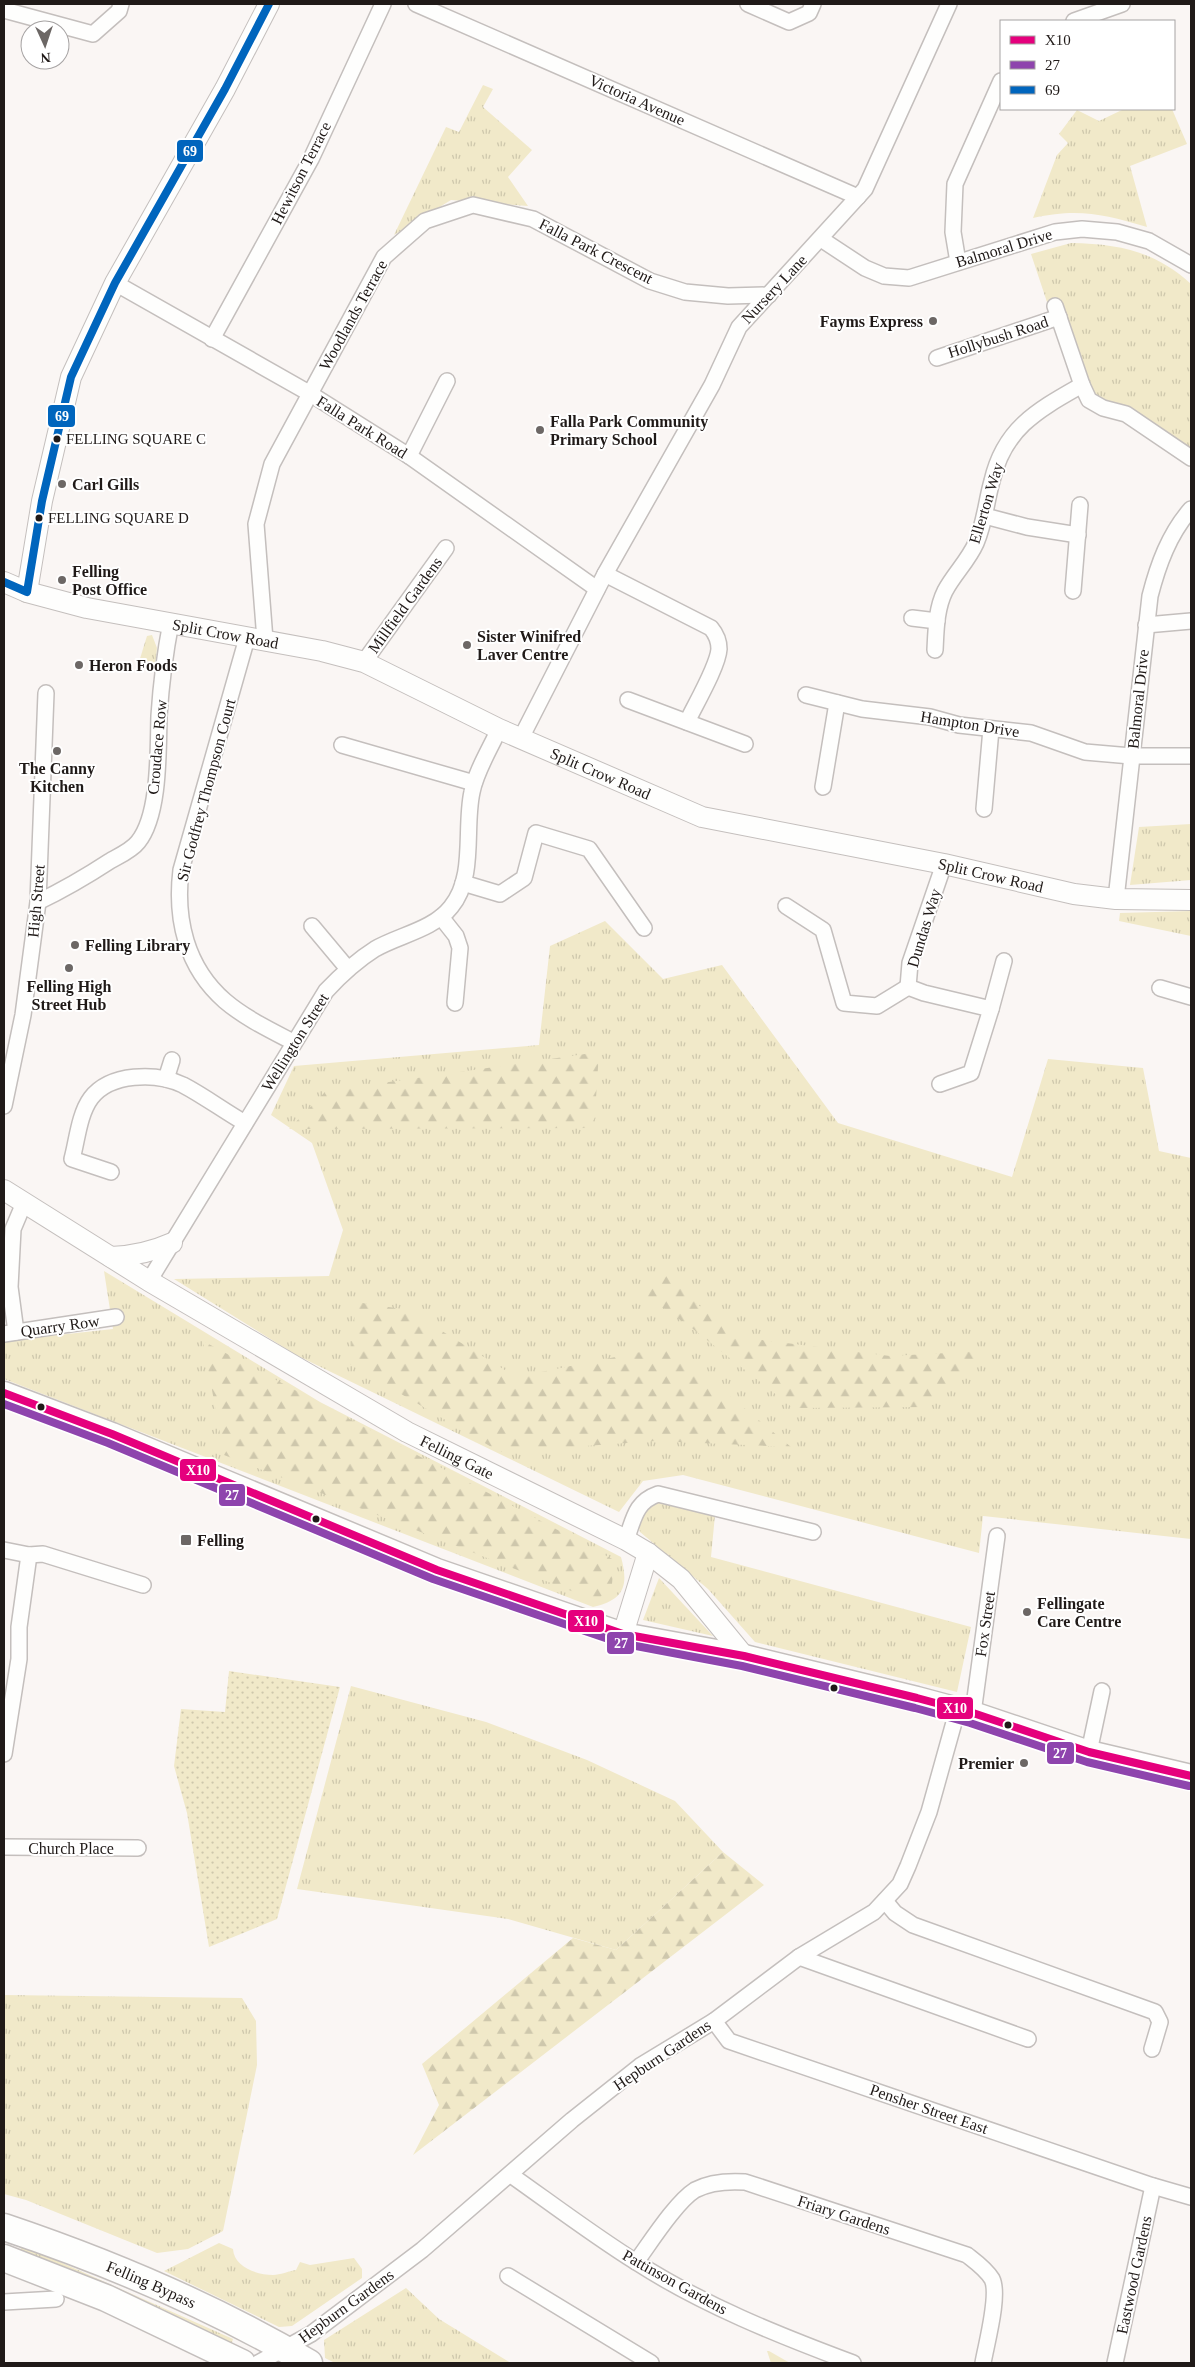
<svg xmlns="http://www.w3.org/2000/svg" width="1195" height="2367" font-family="'Times New Roman',serif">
  <defs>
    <pattern id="grass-tufts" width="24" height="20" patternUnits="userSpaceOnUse" patternTransform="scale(1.25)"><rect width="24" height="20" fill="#f1e9c9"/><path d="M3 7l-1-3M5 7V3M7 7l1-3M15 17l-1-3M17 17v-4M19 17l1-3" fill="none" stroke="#cec7ac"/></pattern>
    <pattern id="forest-firs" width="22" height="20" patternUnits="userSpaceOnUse" patternTransform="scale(1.25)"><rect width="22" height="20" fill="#f1e9c9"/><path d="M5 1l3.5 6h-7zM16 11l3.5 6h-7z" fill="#cec7ac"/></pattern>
    <pattern id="garden-dots" width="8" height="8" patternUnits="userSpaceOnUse" patternTransform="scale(1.25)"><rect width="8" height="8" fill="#f1e9c9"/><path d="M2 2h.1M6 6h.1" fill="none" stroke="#cec7ac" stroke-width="1.8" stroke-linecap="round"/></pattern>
  </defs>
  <rect width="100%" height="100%" fill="#faf6f4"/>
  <g fill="url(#grass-tufts)">
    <polygon points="483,85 493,89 483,107 532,150 508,177 528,206 451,200 394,235 446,127 459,132"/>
    <path d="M1124 109H1172L1187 144 1130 166 1147 227C1103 214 1078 208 1033 218L1057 155 1068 143 1059 134 1077 110 1099 121Z"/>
    <path d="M1071 243C1119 244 1155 251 1191 284V449L1132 408 1110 403 1092 396 1048 305 1031 254Z"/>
    <polygon points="152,635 157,648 155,668 138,665 147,636"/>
    <polygon points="1191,824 1191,880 1130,885 1139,827"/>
    <polygon points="1191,911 1191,936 1119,921 1120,913"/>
    <polygon points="605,921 663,979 722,965 838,1123 1012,1177 1048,1059 1143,1068 1159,1151 1191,1158 1191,1539 983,1516 979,1553 683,1475 643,1481 619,1512 296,1355 174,1279 329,1276 343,1230 312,1143 271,1115 294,1066 539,1045 550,946"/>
    <path d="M104 1271 320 1402 621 1557C629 1586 624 1600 593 1607L4 1379V1341L113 1329Z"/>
    <path d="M651 1501 715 1515 711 1557 971 1627 957 1692 755 1642 708 1589 640 1532C636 1518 641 1511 651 1501Z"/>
    <polygon points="659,1578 713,1636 643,1620"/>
    <polygon points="351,1686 486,1722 587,1760 675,1801 723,1852 616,1950 508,1919 297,1889"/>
    <polygon points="4,1995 242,1998 256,2021 257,2065 223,2231 188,2249 157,2253 26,2200 4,2194"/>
    <path d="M219 2243 233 2249C234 2267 257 2275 273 2275 280 2275 289 2271 296 2270L300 2262 310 2265 354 2258 362 2269V2278L292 2326 279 2327 164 2271Z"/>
    <polygon points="22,2245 233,2339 231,2346 19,2253"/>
    <polygon points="406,2288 439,2319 511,2363 335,2363 325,2358 324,2340"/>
    <polygon points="767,2351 769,2351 790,2363 771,2363"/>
  </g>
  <g fill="url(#forest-firs)">
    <polygon points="599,1052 594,1128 289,1129 326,1091"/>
    <polygon points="663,1268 698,1305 747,1338 890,1356 985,1351 930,1407 793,1408 693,1329 638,1290"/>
    <polygon points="356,1302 408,1310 516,1377 670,1346 791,1447 655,1441 500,1452 350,1364"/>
    <polygon points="203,1341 614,1560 612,1584 597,1601 224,1455"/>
    <polygon points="723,1852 764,1885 413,2155 439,2105 422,2064 573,1938 616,1950"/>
  </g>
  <polygon fill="url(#garden-dots)" points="229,1671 340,1687 277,1919 209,1947 187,1813 174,1766 181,1709 225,1712"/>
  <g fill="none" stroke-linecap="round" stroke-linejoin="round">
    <defs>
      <g id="minor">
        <polyline points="416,4 858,197"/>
        <polyline points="748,4 789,22 809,13 813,4"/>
        <polyline points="4,10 93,34 119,11 121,4"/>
        <polyline points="1074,21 1122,4"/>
        <polyline points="821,239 865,268 884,276 909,278 1055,232 1082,229 1117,232 1149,241 1191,265"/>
        <polyline points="958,262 953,232 955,184 1001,81"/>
        <polyline points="115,283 309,393 409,456 597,589"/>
        <polyline points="1055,306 1082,385 1089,400 1103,408 1126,414 1191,458"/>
        <polyline points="212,339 311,159 383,4"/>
        <polyline points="937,358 1059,317"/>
        <polyline points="409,456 447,381"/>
        <polyline points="985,516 1027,527 1078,535"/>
        <path d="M605 574 711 628C716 634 719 641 719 649 718 666 695 705 687 722"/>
        <polyline points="1073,591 1080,505"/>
        <polyline points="912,618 937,621"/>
        <polyline points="1146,625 1191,621"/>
        <path d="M247 638 181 870C175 919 186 967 225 1001 245 1018 270 1030 293 1042"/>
        <polyline points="265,640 256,524 272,464 384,257 425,221 473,205 533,219 650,281 685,292 728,296 769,295"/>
        <path d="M935 650C936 631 936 609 945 591 954 574 968 561 976 543 985 522 986 502 992 481 1004 428 1038 410 1082 385"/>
        <polyline points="364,662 446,548"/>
        <polyline points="806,695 862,709 930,717 959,725 1031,733 1085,752 1131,756 1191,756"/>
        <polyline points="628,700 745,744"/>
        <polyline points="521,738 605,574 712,385 739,327 865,189 949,4"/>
        <polyline points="342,745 474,783"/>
        <polyline points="823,787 837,703"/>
        <polyline points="984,809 991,729"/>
        <polyline points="463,883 500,894 524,878 536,833 589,849 644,928"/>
        <path d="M1116 899 1150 596C1158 565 1169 534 1191 509"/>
        <path d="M38 902C63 890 87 876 110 861 119 856 132 850 138 842 160 815 158 750 159 716 161 685 165 653 171 622"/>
        <polyline points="786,906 823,930 844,1003 877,1006 908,987"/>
        <polyline points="441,917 456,936 460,948 455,1003"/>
        <polyline points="312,926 348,969"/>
        <polyline points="1160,988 1191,997"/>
        <polyline points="991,1009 1004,961"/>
        <polyline points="166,1079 172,1060"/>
        <polyline points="940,1084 971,1073 991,1009 924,993 908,987 910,963 944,864"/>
        <polyline points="4,1106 23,1015 38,902 46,693"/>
        <path d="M111 1172 72 1159C77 1141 79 1114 91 1098 110 1073 156 1072 183 1085 204 1096 224 1111 245 1123"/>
        <path d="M149 1281 326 991C341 975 356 961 375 949 399 935 433 930 451 907 476 877 464 828 472 792 476 771 490 749 499 729"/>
        <polyline points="16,1332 10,1287 13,1229 24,1203"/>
        <polyline points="4,1334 116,1317"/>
        <path d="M626 1540C634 1519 635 1502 658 1494L813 1532"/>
        <polyline points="4,1550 29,1555 43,1554 143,1585"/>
        <polyline points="973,1713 997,1536"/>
        <polyline points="1089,1752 1102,1691"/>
        <polyline points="4,1754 19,1659 19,1627 29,1555"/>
        <polyline points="4,1847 138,1848"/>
        <polyline points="885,1901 895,1913 913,1925 1155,2012 1160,2022 1152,2049"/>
        <polyline points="799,1957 1028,2039"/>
        <polyline points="714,2021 729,2041 1153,2186 1191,2197"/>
        <path d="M511 2175C552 2204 593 2235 636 2262 703 2305 778 2335 853 2363"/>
        <path d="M636 2262C650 2243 676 2202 695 2190 710 2182 729 2181 745 2182L967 2255C976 2262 986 2269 992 2279 1000 2295 986 2345 983 2363"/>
        <polyline points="508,2276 651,2363"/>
        <polyline points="4,2302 56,2299"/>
        <polyline points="258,2363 311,2334 422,2250 572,2120 640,2066 714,2021 799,1957 874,1912 900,1884 908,1866 929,1812 958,1708"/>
        <polyline points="1115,2363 1153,2186"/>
      </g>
      <g id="tertiary">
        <path id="s1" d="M4 582 27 592 87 608 322 651 364 662 499 729 702 817 944 864 1074 894 1116 899 1191 900"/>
        <polyline points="27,592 42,501 71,377 115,283 225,89 269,4"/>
        <path id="s2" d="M4 1190 149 1281 407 1432 626 1540 648 1553 681 1579 744 1656"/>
        <path d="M111 1257C133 1256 152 1252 172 1243"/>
        <polyline points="623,1634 648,1553"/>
      </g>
      <polyline id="secondary" points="4,1393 112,1434 437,1570 623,1634 744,1656 917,1698 973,1713 1089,1752 1191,1776"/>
      <g id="trunk">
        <path id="s3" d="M4 2227C108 2262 214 2307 309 2363"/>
        <polyline points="4,2258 106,2298 242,2363"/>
      </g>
    </defs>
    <use href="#minor" stroke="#c4bfbd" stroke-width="18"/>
    <use href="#tertiary" stroke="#c4bfbd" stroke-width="22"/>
    <use href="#secondary" stroke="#c4bfbd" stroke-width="25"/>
    <use href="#trunk" stroke="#c4bfbd" stroke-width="29"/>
    <use href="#minor" stroke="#fefefd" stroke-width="15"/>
    <use href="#tertiary" stroke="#fefefd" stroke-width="20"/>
    <use href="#secondary" stroke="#fefefd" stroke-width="22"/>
    <use href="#trunk" stroke="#fefefd" stroke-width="26"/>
    <defs>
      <polyline id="bus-1" points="4,1393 112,1434 437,1570 623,1634 744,1656 917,1698 973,1713 1089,1752 1191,1776"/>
      <polyline id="bus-2" points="4,1404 108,1443 433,1579 620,1643 742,1666 915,1708 970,1723 1087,1762 1189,1786"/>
      <polyline id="bus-3" points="4,582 27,592 42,501 71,377 115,283 225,89 269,4"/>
    </defs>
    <use href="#bus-1" stroke="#fff" stroke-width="11"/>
    <use href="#bus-2" stroke="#fff" stroke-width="11"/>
    <use href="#bus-3" stroke="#fff" stroke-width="11"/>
    <use href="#bus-1" stroke="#e5007d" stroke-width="8"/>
    <use href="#bus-2" stroke="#8e44ad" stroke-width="8"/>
    <use href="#bus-3" stroke="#0065bd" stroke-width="8"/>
  </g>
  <g fill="#6c6765" stroke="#fff" stroke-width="2">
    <circle cx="933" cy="321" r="5"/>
    <circle cx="540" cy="430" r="5"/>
    <circle cx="62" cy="484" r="5"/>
    <circle cx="62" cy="580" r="5"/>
    <circle cx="467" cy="645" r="5"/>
    <circle cx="79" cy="665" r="5"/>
    <circle cx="57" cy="751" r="5"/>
    <circle cx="75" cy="945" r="5"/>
    <circle cx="69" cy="968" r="5"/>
    <rect x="180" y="1534" width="12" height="12" rx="2.5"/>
    <circle cx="1027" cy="1612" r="5"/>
    <circle cx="1024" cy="1763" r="5"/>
  </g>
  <g fill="#201a18" stroke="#fff" stroke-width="2">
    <circle cx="57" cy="439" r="4.5"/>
    <circle cx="39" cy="518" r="4.5"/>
    <circle cx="41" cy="1407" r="4.5"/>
    <circle cx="316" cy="1519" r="4.5"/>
    <circle cx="834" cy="1688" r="4.5"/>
    <circle cx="1008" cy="1725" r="4.5"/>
  </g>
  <g text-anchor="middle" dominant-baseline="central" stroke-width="4" stroke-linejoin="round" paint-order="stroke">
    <g font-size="15" fill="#201a18" stroke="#fff" text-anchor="start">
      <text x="66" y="439">FELLING SQUARE C</text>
      <text x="48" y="518">FELLING SQUARE D</text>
    </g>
    <g font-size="16" fill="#201a18" stroke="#fff">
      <text transform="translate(637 100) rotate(24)">Victoria Avenue</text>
      <text transform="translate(301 173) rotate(-63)">Hewitson Terrace</text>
      <text transform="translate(1004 248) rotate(-17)">Balmoral Drive</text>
      <text transform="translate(596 251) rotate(27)">Falla Park Crescent</text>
      <text transform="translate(774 289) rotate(-47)">Nursery Lane</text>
      <text transform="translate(353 315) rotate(-61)">Woodlands Terrace</text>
      <text transform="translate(998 337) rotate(-18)">Hollybush Road</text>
      <text transform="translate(362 427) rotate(32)">Falla Park Road</text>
      <text transform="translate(986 503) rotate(-73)">Ellerton Way</text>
      <text transform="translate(405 605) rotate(-54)">Millfield Gardens</text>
      <text stroke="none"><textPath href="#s1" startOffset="228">Split Crow Road</textPath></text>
      <text transform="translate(1138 699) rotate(-84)">Balmoral Drive</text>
      <text transform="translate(970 724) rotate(9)">Hampton Drive</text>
      <text transform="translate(157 747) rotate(-85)">Croudace Row</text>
      <text stroke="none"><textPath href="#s1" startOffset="631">Split Crow Road</textPath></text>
      <text transform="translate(206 790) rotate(-75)">Sir Godfrey Thompson Court</text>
      <text stroke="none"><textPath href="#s1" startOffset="1036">Split Crow Road</textPath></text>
      <text transform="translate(36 901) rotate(-85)">High Street</text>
      <text transform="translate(924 928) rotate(-73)">Dundas Way</text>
      <text transform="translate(295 1042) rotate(-58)">Wellington Street</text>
      <text transform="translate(60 1326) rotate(-8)">Quarry Row</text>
      <text stroke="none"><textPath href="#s2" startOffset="526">Felling Gate</textPath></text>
      <text transform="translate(985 1624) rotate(-82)">Fox Street</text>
      <text x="71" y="1848">Church Place</text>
      <text transform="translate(662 2055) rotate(-34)">Hepburn Gardens</text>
      <text transform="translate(929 2109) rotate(19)">Pensher Street East</text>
      <text transform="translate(844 2215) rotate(18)">Friary Gardens</text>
      <text transform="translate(1134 2275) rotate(-78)">Eastwood Gardens</text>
      <text transform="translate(675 2282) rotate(29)">Pattinson Gardens</text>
      <text stroke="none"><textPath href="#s3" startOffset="158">Felling Bypass</textPath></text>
      <text transform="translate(346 2306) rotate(-36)">Hepburn Gardens</text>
    </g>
    <g font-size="16" font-weight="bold" fill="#201a18" stroke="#fff" text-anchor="start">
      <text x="923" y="321" text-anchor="end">Fayms Express</text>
      <text x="550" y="421">Falla Park Community<tspan x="550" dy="18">Primary School</tspan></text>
      <text x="72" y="484">Carl Gills</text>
      <text x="72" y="571">Felling<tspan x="72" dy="18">Post Office</tspan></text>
      <text x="477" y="636">Sister Winifred<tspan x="477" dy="18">Laver Centre</tspan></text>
      <text x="89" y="665">Heron Foods</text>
      <text x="57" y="768" text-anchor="middle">The Canny<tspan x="57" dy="18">Kitchen</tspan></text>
      <text x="85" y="945">Felling Library</text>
      <text x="69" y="986" text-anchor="middle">Felling High<tspan x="69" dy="18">Street Hub</tspan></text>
      <text x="197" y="1540">Felling</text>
      <text x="1037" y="1603">Fellingate<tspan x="1037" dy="18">Care Centre</tspan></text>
      <text x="1014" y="1763" text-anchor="end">Premier</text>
    </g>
  </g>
  <g stroke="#fff" stroke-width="2">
    <rect x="176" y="139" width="28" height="24" rx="5" fill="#0065bd"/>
    <rect x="47" y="404" width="29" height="24" rx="5" fill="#0065bd"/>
    <rect x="179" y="1458" width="38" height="24" rx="5" fill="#e5007d"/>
    <rect x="218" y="1483" width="28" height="24" rx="5" fill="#8e44ad"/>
    <rect x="567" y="1609" width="38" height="24" rx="5" fill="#e5007d"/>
    <rect x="606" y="1631" width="29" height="24" rx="5" fill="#8e44ad"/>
    <rect x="936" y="1696" width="38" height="24" rx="5" fill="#e5007d"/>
    <rect x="1046" y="1741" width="29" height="24" rx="5" fill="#8e44ad"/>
  </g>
  <g font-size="14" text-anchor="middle" font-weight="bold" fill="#fff">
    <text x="190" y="156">69</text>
    <text x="62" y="421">69</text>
    <text x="198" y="1475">X10</text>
    <text x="232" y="1500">27</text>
    <text x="586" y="1626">X10</text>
    <text x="621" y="1648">27</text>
    <text x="955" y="1713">X10</text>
    <text x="1060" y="1758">27</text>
  </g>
  <rect width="1195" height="2367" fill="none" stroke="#201a18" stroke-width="10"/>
  <rect x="1000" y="20" width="175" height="90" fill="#ffffff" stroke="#a6a3a3"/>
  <rect x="1010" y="36" width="25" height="8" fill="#e5007d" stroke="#a6a3a3"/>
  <text x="1045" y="45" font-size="15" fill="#201a18">X10</text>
  <rect x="1010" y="61" width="25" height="8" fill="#8e44ad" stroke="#a6a3a3"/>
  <text x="1045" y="70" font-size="15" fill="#201a18">27</text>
  <rect x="1010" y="86" width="25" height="8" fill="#0065bd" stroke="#a6a3a3"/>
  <text x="1045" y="95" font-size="15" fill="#201a18">69</text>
  <g transform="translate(45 45) rotate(177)"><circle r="24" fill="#ffffff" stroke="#a6a3a3"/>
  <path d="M0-4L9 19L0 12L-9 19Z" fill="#6c6765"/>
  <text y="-8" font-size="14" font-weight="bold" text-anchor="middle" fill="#201a18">N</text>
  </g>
</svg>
